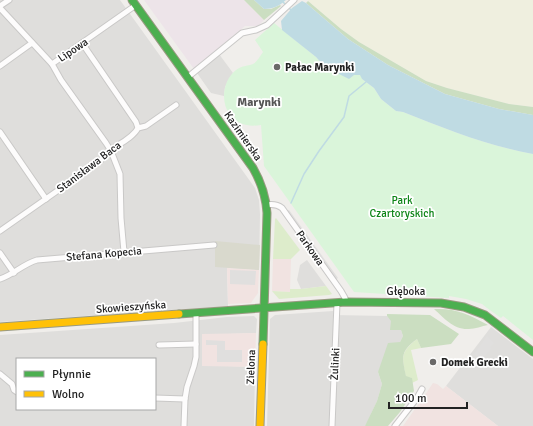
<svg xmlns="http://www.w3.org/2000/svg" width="533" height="426" font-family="Signika,sans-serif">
  <rect width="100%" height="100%" fill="#f0eeeb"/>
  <g fill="#dfdedc" fill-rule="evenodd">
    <polygon points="0,0 120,0 255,188 259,200 260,214 259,270 227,268 228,306 0,322"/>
    <polygon points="219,54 233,73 225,87 224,96 211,93 197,73"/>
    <polygon points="307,260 326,286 301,289 297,280 300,265"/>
    <polygon points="333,311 333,315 387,316 401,330 403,336 400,342 378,372 382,384 377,401 366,425 365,426 267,426 270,319 275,315"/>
    <path d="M254 316 257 319 256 333 202 335V365L255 367 254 426H0V335L174 323 227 317ZM17 359H155V409H17Z"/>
    <polygon points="491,327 533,359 533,426 498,426 446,386"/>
  </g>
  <g fill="#f1e3e1">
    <polygon points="273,259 291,259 290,292 272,291"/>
    <polygon points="227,268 259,270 258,293 251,303 228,304"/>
    <polygon points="256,333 255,367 202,366 202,334"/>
    <polygon points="433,383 437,384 443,389 446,386 498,426 403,426 427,392"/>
  </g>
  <polygon fill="#ede4e9" points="144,0 244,0 264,20 258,26 245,26 194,69"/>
  <polygon fill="#d9d9cd" points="215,241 260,245 259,270 215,267"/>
  <polygon fill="#efefdf" points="308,0 533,0 533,107 509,104 447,88 426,81 359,42 341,29 308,1"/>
  <g fill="#ddeccb">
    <polygon points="276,218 300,250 291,259 273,259 275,219"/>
    <polygon points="326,286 332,294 329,295 279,299 272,291 290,292 290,289 301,289"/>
    <path d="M417 339 421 348 411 350 418 380 412 383V378L406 377C402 356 400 353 417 339Z"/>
  </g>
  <g fill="#cbdec1">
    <polygon points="244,0 254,0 264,9 271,9 280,5 281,6 264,20"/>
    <polygon points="308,1 341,29 359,42 426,81 447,88 509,104 533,107 533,115 499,109 445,94 388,65 348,39 306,3"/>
    <path d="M434 309C456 308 468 314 488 325 482 326 475 329 469 329 454 330 444 318 434 309Z"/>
    <path d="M387 314 430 315 459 334 451 344 421 348 417 339C400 352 402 356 406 376L412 378 414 391 400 412 388 426H365L377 401 382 384 378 372 388 343 400 342 403 336 401 330H390L391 321 387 316Z"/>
  </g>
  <path fill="#daf5da" d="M274 23 316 57 325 67 354 75H361L362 79 374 88 381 99 396 111 403 112C446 129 488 146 533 154V340L503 316 501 318 487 308 482 304 466 299 449 296V298L354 292 264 166 261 125C249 127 238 125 230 115 220 102 223 80 236 70 241 66 247 66 253 64 257 62 260 56 263 52L255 40Z"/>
  <g fill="#e0dfde">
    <polygon points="289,210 338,278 335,280 287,211"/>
    <polygon points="230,270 256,271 255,285 230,284"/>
    <polygon points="487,336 494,343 490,347 491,349 481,360 474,354"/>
    <polygon points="206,340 225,341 225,350 242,350 242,362 217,362 217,345 206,345"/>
  </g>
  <g fill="#bfdbe3">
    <path d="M254 0H286C279 6 273 9 264 9Z"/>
    <path d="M302 1 306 3 348 39 388 65 445 94 499 109 533 115V154C488 146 446 129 403 112L396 111 381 99 374 88 362 79 360 75H354L349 79 325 67 316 57 282 30 281 21 292 8Z"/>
  </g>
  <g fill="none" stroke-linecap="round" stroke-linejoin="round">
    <g stroke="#bfdbe3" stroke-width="1.5">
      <polyline points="281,0 291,10"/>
      <polyline points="291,203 304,174 319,151 344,117 349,96 366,82"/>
    </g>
    <defs>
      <g id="street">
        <polyline points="0,6 9,0"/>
        <polyline points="0,8 52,64 136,5"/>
        <polyline points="82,43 136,122 138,128"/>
        <polyline points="52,64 61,80 106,143 111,151 120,174 121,218 124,252"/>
        <polyline points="0,66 32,43"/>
        <polyline points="188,77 242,33 256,30 267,25 294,0"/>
        <polyline points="0,132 46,199"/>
        <path d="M266 205C272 204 277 204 282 208L341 291 345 298 346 302"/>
        <path d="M0 231 100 161C105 156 110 152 115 147 123 142 134 136 138 128L146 126 176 105"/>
        <polyline points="0,253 14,273"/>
        <path d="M0 279C13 275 23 264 37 260L214 245"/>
        <polyline points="159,345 196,344"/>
        <polyline points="0,374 12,384 14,390 17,392"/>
        <polyline points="155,398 185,399"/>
        <polyline points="184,426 185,399 187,387 194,366 196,357 196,313"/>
        <polyline points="332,426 337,303"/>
        <polyline points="395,426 417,398 422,389"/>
      </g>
      <g id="fast">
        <path d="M132 0 253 168C261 182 266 197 267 213L263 344"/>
        <polyline points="179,314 346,302 441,303 464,307 485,315 533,352"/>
      </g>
      <g id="slow">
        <polyline points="0,327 179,314"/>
        <polyline points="260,426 263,344"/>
      </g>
    </defs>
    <use href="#street" stroke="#c9c8c7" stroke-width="7"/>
    <use href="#fast" stroke="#999a82" stroke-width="9"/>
    <use href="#slow" stroke="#999a82" stroke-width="9"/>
    <use href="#street" stroke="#fdfcfc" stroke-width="5"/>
    <use href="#fast" stroke="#4caf50" stroke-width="7"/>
    <use href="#slow" stroke="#ffc107" stroke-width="7"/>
  </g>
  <g fill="#6a6968" stroke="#fff" stroke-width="1.5">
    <circle cx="277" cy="67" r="4"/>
    <circle cx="433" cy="362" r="4"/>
  </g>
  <g text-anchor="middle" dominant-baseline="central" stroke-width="3.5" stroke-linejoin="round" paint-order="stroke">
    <g font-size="11" fill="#222" stroke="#fff">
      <text transform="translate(73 50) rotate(-34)">Lipowa</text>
      <text transform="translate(243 136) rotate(55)">Kazimierska</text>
      <text transform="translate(89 167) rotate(-37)">Stanisława Baca</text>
      <text transform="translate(310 248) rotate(55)">Parkowa</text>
      <text transform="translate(104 254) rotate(-5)">Stefana Kopecia</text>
      <text x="406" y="291">Głęboka</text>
      <text transform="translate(131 307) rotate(-4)">Skowieszyńska</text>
      <text transform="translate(335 364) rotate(-87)">Żulinki</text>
      <text transform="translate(251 367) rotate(-88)">Zielona</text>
    </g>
    <g font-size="11" font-weight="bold" fill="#222" stroke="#fff" text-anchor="start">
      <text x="285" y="67">Pałac Marynki</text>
      <text x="441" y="362">Domek Grecki</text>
    </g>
    <g font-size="11" fill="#0c8416" stroke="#fff">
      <text x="402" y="200">Park<tspan x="402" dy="13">Czartoryskich</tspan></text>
    </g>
    <g font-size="12" font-weight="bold" fill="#555" stroke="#fff">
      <text x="259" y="102">Marynki</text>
    </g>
  </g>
  <rect x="16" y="358" width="140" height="52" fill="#ffffff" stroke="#a7a7a7"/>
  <rect x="24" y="371" width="20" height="6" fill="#4caf50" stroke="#a7a7a7"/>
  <text x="52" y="378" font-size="12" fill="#222222">Płynnie</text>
  <rect x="24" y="391" width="20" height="6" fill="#ffc107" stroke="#a7a7a7"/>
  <text x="52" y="398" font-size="12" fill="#222222">Wolno</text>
  <path d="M389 402v6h78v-6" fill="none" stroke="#222222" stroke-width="2"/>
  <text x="395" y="402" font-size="12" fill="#222222" stroke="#ffffff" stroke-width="3" paint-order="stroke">100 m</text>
</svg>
